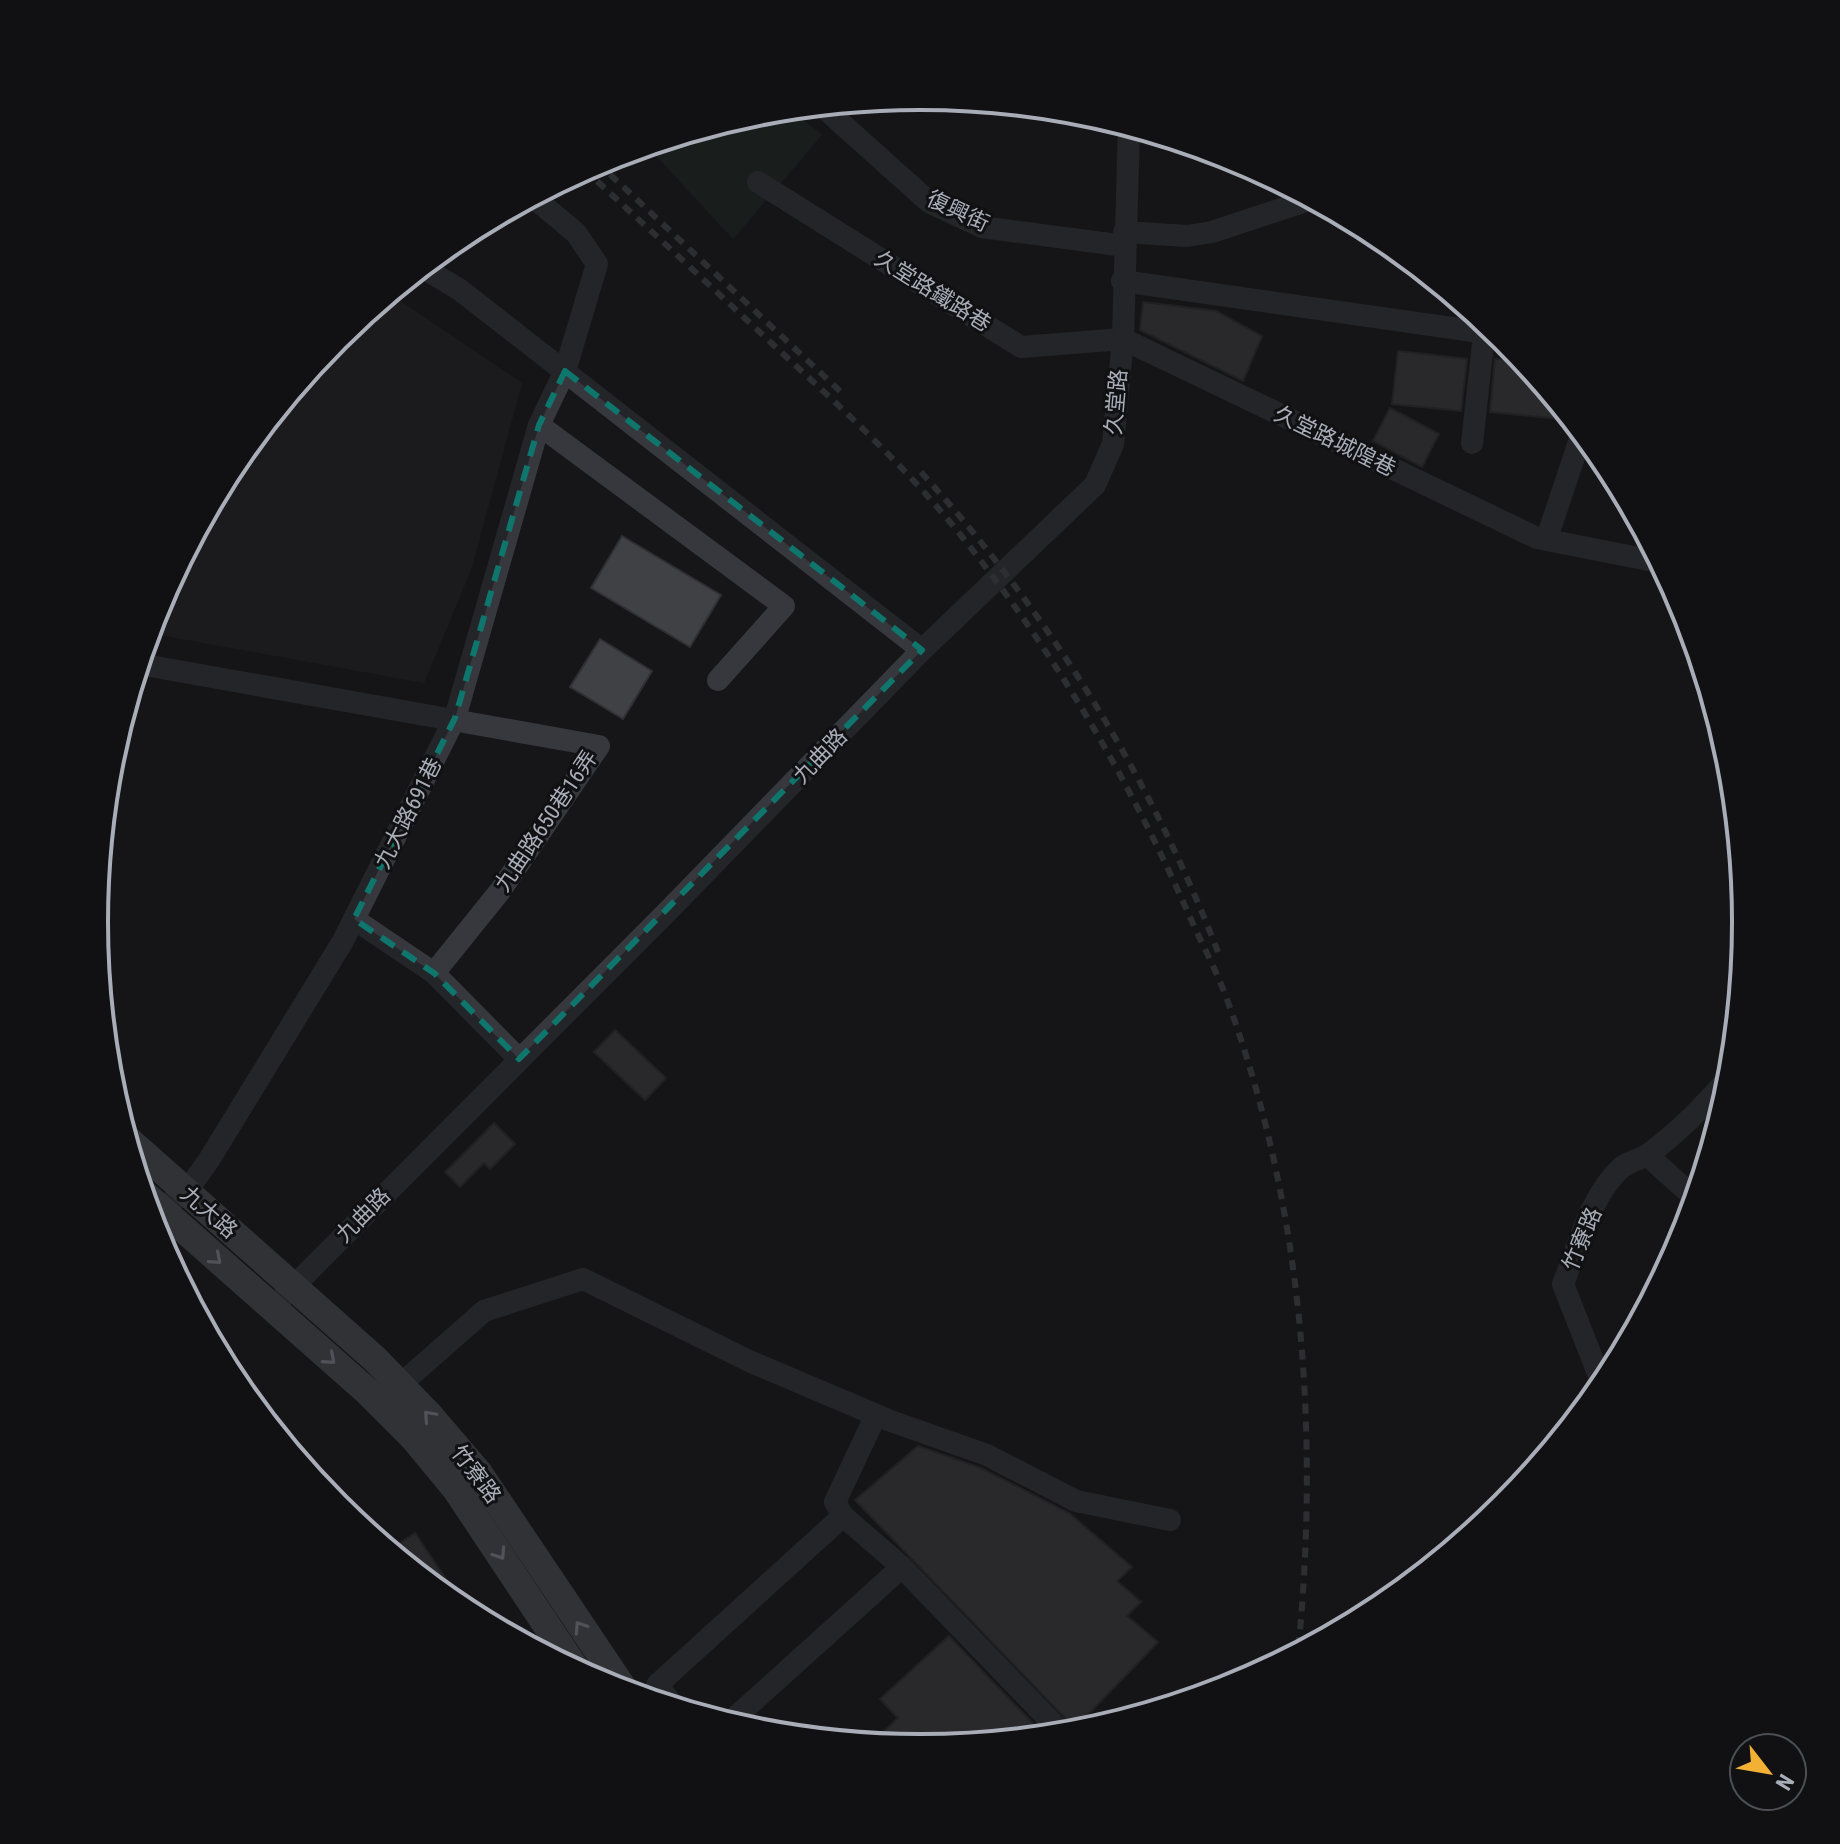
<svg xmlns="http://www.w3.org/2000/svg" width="1840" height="1844" font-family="'Roboto Condensed','Noto Sans TC',sans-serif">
  <rect width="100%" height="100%" fill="#161618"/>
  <polygon fill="#222225" points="390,294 522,383 471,570 424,683 149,633 157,605 233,463 336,338"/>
  <polygon fill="#1e261f" points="790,109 822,135 733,239 647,146 759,112"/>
  <g fill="#404145" stroke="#303034" stroke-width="2">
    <polygon points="1143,302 1216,311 1262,336 1243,381 1140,330"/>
    <polygon points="1398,351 1467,359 1461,411 1392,404"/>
    <polygon points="1495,359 1523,361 1571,420 1490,412"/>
    <polygon points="1390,408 1439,434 1422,467 1373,441"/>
    <polygon points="622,536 721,595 690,647 591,588"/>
    <polygon points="600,639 652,671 623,719 570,687"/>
    <polygon points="615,1030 666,1078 645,1100 594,1052"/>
    <polygon points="494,1123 515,1144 490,1169 484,1163 460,1187 445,1172"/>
    <polygon points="918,1446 981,1468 1069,1513 1132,1567 1117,1581 1141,1602 1127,1616 1158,1642 1075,1728 855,1500"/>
    <polygon points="415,1533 464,1606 461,1608 390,1550"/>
    <polygon points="949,1636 1045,1736 920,1748 872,1743 898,1718 880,1699"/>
  </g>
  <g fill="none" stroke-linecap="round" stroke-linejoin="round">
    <g stroke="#37383d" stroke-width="22">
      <polyline points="822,106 929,202 982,227 1125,246"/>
      <polyline points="758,182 1021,347 1123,339 1537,538 1659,562"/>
      <polyline points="1124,232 1187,236 1212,232 1312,199"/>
      <polyline points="422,267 460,290 922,650"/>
      <polyline points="1122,281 1501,335"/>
      <polyline points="539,425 784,606 718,680"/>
      <polyline points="1472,443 1484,335"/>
      <polyline points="1547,538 1582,433"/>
      <polyline points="139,664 599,746 500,891 434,973"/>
      <polyline points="354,919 434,973 519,1059"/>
      <polyline points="1647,1155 1695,1198"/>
      <polyline points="152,1222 160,1209 186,1192 209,1160 343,941 455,718 539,425 565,371 597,264 576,233 533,197"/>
      <polyline points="272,1308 666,913 922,650 1095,485 1113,444 1123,339 1129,126"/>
      <polyline points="400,1385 484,1311 583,1279 749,1361 888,1420 987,1455 1076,1501 1170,1520"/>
      <path d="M1603 1386 1563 1284C1578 1247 1591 1194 1622 1167 1630 1161 1642 1159 1650 1153 1680 1131 1706 1104 1731 1075"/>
      <polyline points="843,1516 835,1502 876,1415"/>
      <polyline points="674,1706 657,1685 843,1516 902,1567 1063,1734"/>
      <polyline points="729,1723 902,1567"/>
    </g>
    <g stroke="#53555c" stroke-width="28">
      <polyline points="127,1139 375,1359 430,1416 478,1472 625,1691"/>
      <polyline points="144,1194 368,1392 413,1437 456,1489 577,1671"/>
    </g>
    <g stroke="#4a4c52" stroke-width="6" stroke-dasharray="10 8" stroke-linecap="butt">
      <polyline points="597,162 842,393"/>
      <path d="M584 169C650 230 716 291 781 352 845 411 909 470 963 538 1055 653 1130 781 1189 915 1201 942 1215 968 1225 994 1303 1202 1320 1432 1298 1652"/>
      <path d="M921 472C1048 612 1150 776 1218 952"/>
    </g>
  </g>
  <defs><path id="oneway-chevron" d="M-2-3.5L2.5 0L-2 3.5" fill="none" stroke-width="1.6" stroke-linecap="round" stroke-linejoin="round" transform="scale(2)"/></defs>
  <g stroke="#979ba6">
    <use href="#oneway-chevron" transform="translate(216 1259) rotate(41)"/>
    <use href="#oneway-chevron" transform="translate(330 1359) rotate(41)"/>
    <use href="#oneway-chevron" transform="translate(429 1416) rotate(-132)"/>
    <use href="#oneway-chevron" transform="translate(500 1554) rotate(56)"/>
    <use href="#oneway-chevron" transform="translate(580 1627) rotate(-123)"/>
  </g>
  <path d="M0 0H1840V1844H0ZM565 371 922 650 519 1059 434 973 354 919 455 718 539 425Z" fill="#161618" fill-opacity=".55" fill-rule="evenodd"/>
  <path fill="none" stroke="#0f766e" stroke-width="6" stroke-dasharray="16 10" stroke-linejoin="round" d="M565 371 922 650 519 1059 434 973 354 919 455 718 539 425Z"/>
  <g text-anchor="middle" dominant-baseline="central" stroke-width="6" stroke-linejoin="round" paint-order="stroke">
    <g font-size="22" fill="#a8adb8" stroke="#111113">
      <text transform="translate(958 211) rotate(25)">復興街</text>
      <text transform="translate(933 291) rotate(32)">久堂路鐵路巷</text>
      <text transform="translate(1116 402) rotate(-85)">久堂路</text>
      <text transform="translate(1335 441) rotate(26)">久堂路城隍巷</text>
      <text transform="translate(820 756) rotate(-46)">九曲路</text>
      <text transform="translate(408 813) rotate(-63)">九大路691巷</text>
      <text transform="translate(546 821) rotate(-56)">九曲路650巷16弄</text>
      <text transform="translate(209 1212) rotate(41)">九大路</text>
      <text transform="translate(363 1215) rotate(-45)">九曲路</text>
      <text transform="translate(1582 1239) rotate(-67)">竹寮路</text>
      <text transform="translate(476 1474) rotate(53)">竹寮路</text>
    </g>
  </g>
  <path d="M0 0H1840V1844H0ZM108 922a812 812 0 1 1 1624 0a812 812 0 1 1-1624 0Z" fill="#111113" fill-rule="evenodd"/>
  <path fill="none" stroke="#a8adb8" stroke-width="4" d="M108 922a812 812 0 1 1 1624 0a812 812 0 1 1-1624 0Z"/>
  <g transform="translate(1768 1772) rotate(121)"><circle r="38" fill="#111113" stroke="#4d4f55" stroke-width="2"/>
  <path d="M0-6L14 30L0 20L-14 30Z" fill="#f2b134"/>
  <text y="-12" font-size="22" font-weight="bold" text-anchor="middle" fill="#a8adb8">N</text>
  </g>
</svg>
